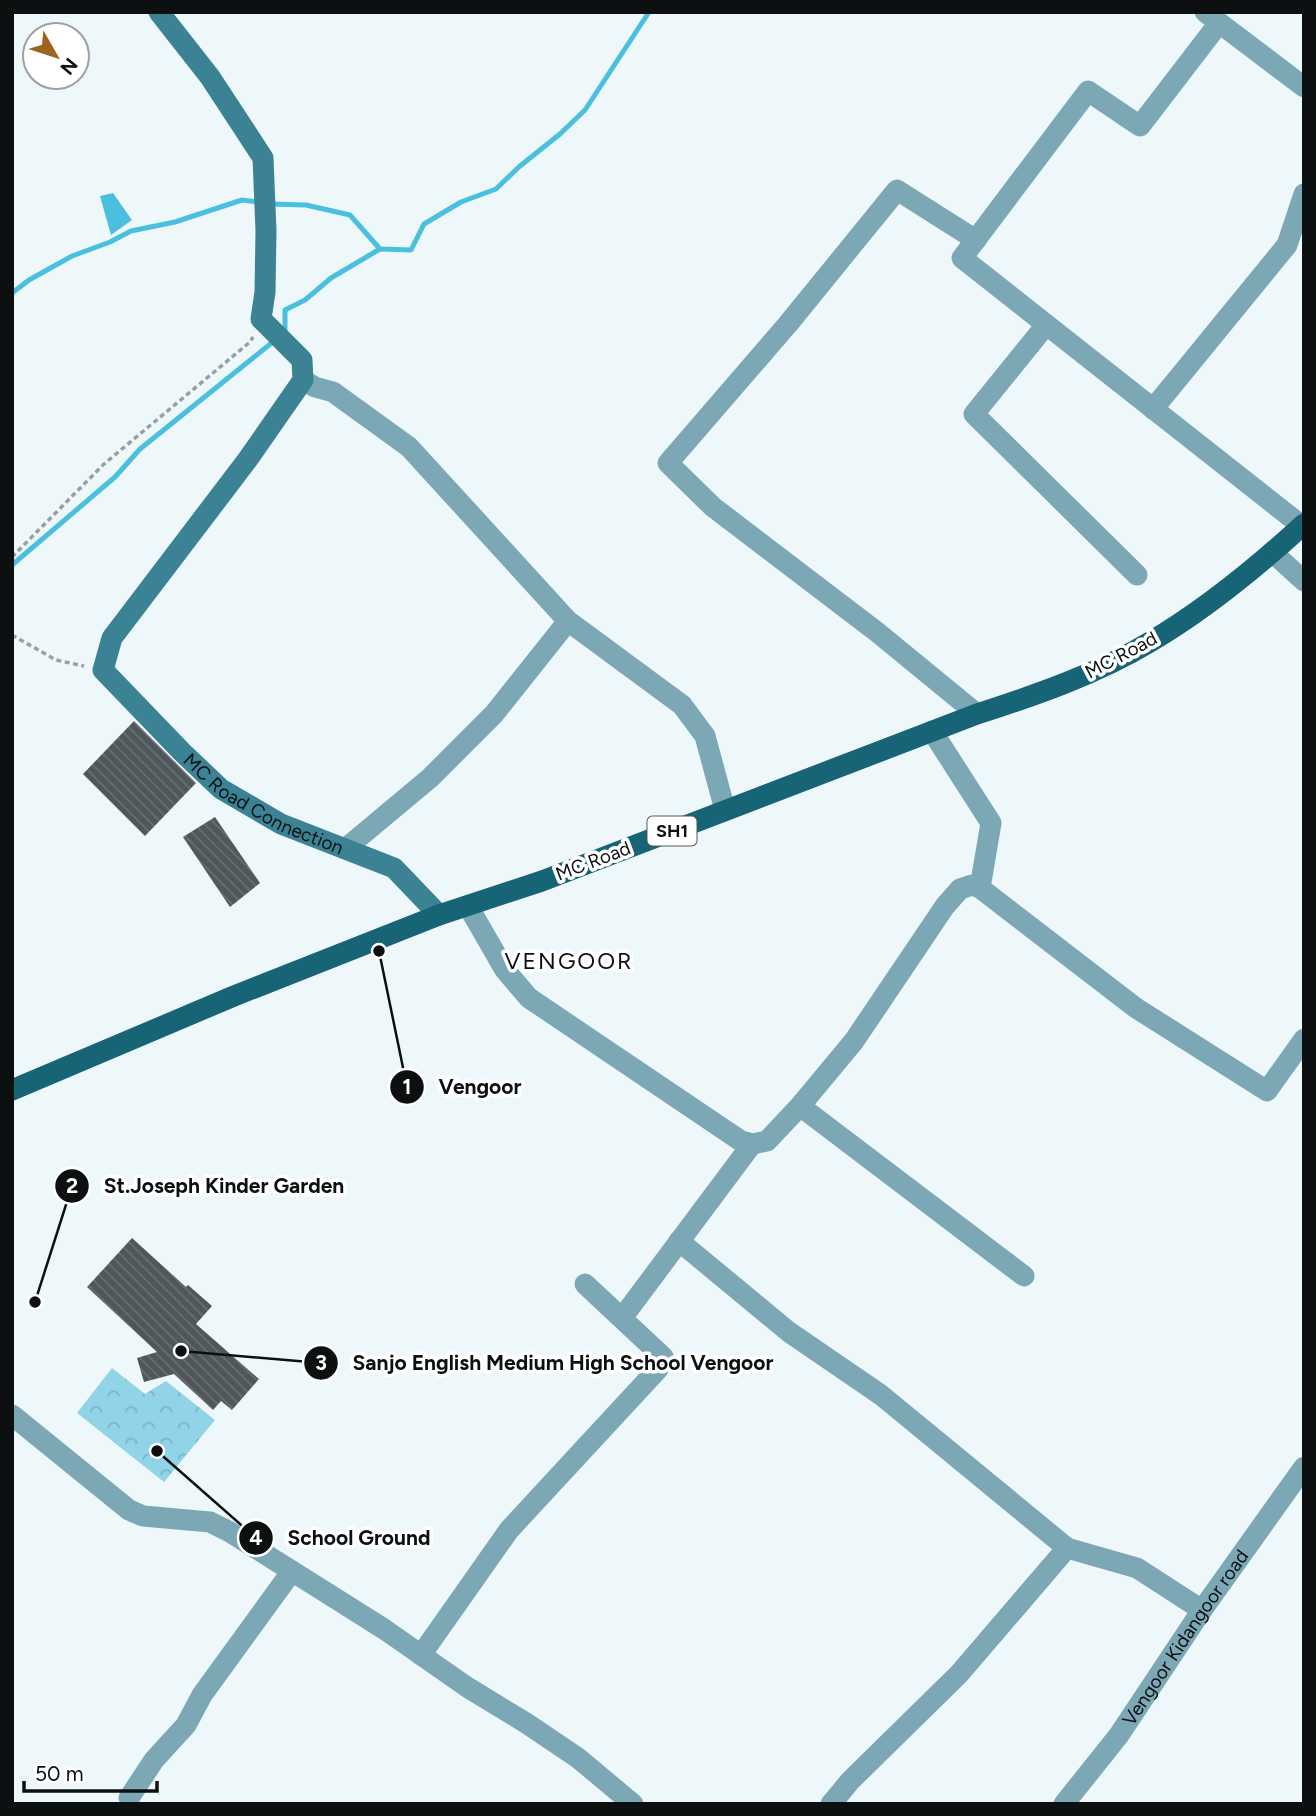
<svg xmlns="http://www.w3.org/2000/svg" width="1316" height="1816" font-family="Figtree,sans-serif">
  <defs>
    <pattern id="park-crowns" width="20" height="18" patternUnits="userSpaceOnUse" patternTransform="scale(1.75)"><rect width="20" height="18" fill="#91d3e7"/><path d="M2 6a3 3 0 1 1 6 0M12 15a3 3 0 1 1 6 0" fill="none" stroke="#7cb4c5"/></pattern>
    <pattern id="building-back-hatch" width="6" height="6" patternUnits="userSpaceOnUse" patternTransform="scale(1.75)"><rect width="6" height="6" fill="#4f575a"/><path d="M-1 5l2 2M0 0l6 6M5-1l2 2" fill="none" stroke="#696f72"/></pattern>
  </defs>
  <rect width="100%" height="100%" fill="#eef8fb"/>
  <polygon fill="url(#park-crowns)" points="112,1368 145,1394 166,1381 215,1420 164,1482 77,1413"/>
  <polygon fill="#4ac0de" points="113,193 132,220 111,235 100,196"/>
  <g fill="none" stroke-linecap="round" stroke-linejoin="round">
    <g stroke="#4ac0de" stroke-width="5">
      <polyline points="268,204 306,205 350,215 380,249 411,250 424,224 461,202 496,189 520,166 560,134 585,110 649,12"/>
      <polyline points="12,293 29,280 72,256 110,242 131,231 175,222 242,200 259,202"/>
      <polyline points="285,333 285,310 305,300 331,278 380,249"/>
      <polyline points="12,565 115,477 140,449 274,341"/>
    </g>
  </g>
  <g fill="url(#building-back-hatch)">
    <polygon points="134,721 196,783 145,836 83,774"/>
    <polygon points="215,817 260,883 230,907 183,837"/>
    <polygon points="132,1238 186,1287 188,1285 212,1306 196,1324 259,1379 232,1410 221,1401 213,1410 174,1374 144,1382 137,1358 157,1352 87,1287"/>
  </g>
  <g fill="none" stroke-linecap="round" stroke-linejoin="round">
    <g stroke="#98a0a2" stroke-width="3.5" stroke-dasharray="5 3.5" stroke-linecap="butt">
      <polyline points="12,557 104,464 250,342 253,337"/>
      <polyline points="12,635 56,660 84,666"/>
    </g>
    <g stroke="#7ca8b5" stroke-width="21">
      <polyline points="1205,12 1304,87"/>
      <polyline points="1219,23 1140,126 1088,91 962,258 1302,526"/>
      <polyline points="976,240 897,190 788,324 668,463 713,507 877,632 977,714"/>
      <polyline points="1046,325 974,414 1137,575"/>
      <polyline points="303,380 315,387 333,392 409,447 568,621 682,705 705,736 725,810"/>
      <polyline points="1153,409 1287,245 1304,194"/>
      <polyline points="1272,552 1304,581"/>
      <polyline points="932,731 991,823 980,888"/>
      <polyline points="345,849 430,778 494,714 568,621"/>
      <polyline points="468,906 505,970 529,998 741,1141 752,1144 767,1141 800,1106 854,1041 945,906 960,889 972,885 980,888 1136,1008 1267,1091 1304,1039"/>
      <polyline points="800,1106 1024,1276"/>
      <polyline points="679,1241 789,1332 881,1395 1067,1548 1137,1568 1202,1610"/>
      <polyline points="622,1318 752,1144"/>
      <polyline points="12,1415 129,1510 143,1516 210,1522 230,1532 384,1629 467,1687 526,1723 578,1758 633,1804"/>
      <polyline points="421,1655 509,1530 658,1369 663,1357 585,1284"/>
      <polyline points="129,1798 154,1760 186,1725 202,1695 292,1571"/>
      <polyline points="831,1804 850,1781 959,1674 1067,1548"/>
      <path id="s1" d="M1064 1804 1119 1735 1202 1610 1304 1467"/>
    </g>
    <path stroke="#3b8295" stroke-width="21" id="s2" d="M159 12 210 77 263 158 266 231 265 292 261 319 302 360 303 380 248 459 112 638 103 670 182 752 221 789 281 824 394 868 439 915"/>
    <path stroke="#176476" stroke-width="21" d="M12 1090 234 996 439 915 542 881 977 714C1036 695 1097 674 1150 642 1206 609 1257 567 1304 524"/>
  </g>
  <g text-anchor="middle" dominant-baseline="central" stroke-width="7" stroke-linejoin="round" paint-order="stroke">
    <rect fill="#fff" stroke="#565858" stroke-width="2" x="647.5" y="816.5" width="49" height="29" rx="5"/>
    <g font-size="18" font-weight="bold" fill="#0d1011">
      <text x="672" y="831">SH1</text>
    </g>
    <g font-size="19" fill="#0d1011" stroke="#fff">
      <text transform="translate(1121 655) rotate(-28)">MC Road</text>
      <text stroke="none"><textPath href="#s2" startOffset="985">MC Road Connection</textPath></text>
      <text transform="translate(593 861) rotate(-21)">MC Road</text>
      <text stroke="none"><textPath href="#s1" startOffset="206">Vengoor Kidangoor road</textPath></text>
    </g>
    <g font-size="23" letter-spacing="2" fill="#0d1011" stroke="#fff">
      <text x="569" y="961">VENGOOR</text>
    </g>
  </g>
  <path fill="none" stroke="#0d1011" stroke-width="2.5" d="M379 951L407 1087M35 1302L72 1186M181 1351L321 1363M157 1451L256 1538"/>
  <g fill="#0d1011" stroke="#fff" stroke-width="2.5">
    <circle cx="379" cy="951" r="7"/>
    <circle cx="35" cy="1302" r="7"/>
    <circle cx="181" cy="1351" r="7"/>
    <circle cx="157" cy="1451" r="7"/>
    <circle cx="407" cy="1087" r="18"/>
    <circle cx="72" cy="1186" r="18"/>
    <circle cx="321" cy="1363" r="18"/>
    <circle cx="256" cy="1538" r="18"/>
  </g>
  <g font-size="21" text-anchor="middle" font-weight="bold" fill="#fff">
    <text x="407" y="1094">1</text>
    <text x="72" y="1193">2</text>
    <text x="321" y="1370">3</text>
    <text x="256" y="1545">4</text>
  </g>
  <g font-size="21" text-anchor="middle" font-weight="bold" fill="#0d1011" stroke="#fff" stroke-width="7" stroke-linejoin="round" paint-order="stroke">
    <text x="480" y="1094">Vengoor</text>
    <text x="224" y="1193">St.Joseph Kinder Garden</text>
    <text x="563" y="1370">Sanjo English Medium High School Vengoor</text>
    <text x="359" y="1545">School Ground</text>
  </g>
  <rect width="1316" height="1816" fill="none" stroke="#0d1011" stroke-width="28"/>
  <g transform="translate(56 56) rotate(129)"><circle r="33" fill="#ffffff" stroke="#9e9fa0" stroke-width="2"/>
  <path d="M0-5L12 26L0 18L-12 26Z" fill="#9b651e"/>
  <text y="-10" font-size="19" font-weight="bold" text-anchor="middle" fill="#0d1011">N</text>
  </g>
  <path d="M24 1781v10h133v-10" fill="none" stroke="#0d1011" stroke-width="3.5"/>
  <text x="35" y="1781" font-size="21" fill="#0d1011" stroke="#ffffff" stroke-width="5" paint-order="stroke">50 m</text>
</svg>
